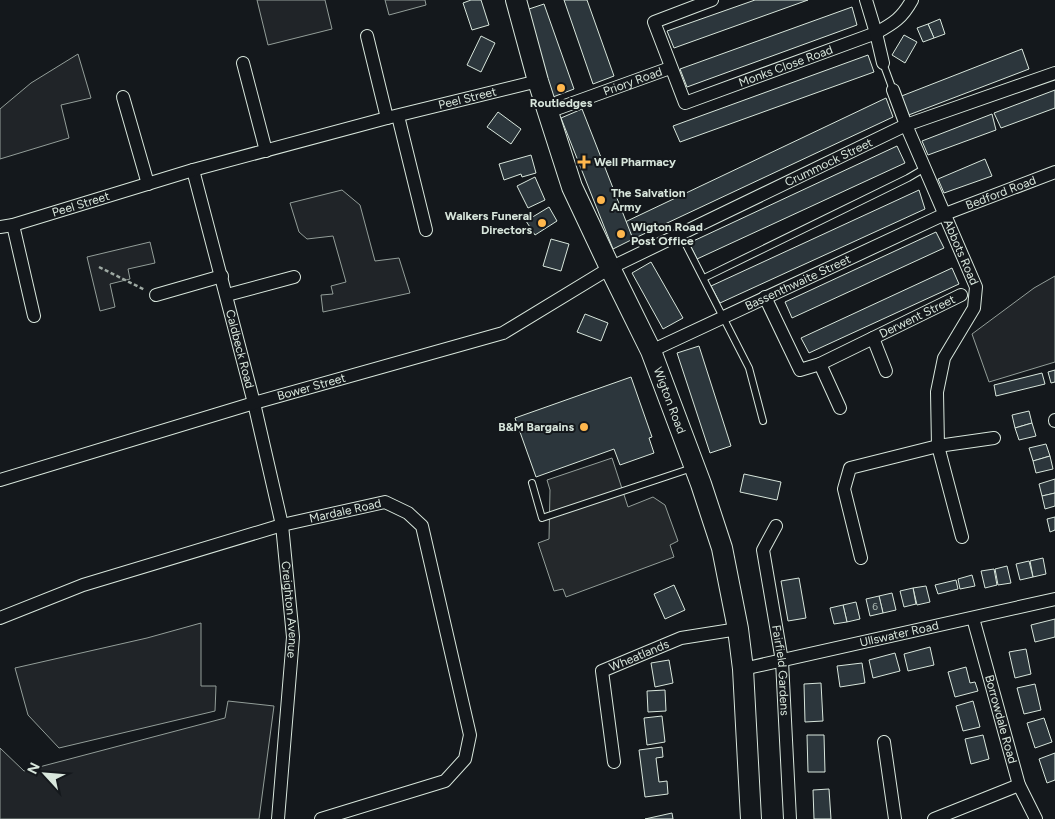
<svg xmlns="http://www.w3.org/2000/svg" width="1055" height="819" font-family="Figtree,sans-serif">
  <rect width="100%" height="100%" fill="#14181c"/>
  <g fill="#202428" stroke="#939e99">
    <polygon points="257,0 325,0 332,29 268,45"/>
    <polygon points="385,0 425,0 426,5 389,15"/>
    <polygon points="78,54 91,98 61,105 69,138 0,159 0,109 31,83"/>
    <polygon points="342,190 360,205 375,261 399,258 410,293 323,312 321,295 333,294 331,286 346,282 333,236 307,239 299,232 290,203"/>
    <polygon points="150,242 155,263 128,269 130,279 110,284 115,307 100,311 87,257"/>
    <polygon points="1055,276 1055,362 989,382 972,334 1034,288"/>
    <polygon points="201,623 201,686 216,686 215,711 59,748 28,715 15,668 147,638"/>
    <polygon points="228,701 274,706 259,819 0,819 0,748 24,771 225,718"/>
  </g>
  <polygon fill="#24282b" stroke="#939e99" points="612,458 628,507 653,497 665,505 678,541 670,545 674,557 566,597 563,589 554,591 538,543 549,539 550,490 547,480"/>
  <g fill="#2c363c" stroke="#d8e6dc">
    <polygon points="471,0 481,0 489,25 472,30 463,3"/>
    <polygon points="564,0 587,0 614,76 593,84"/>
    <polygon points="755,0 808,0 674,48 667,31"/>
    <polygon points="544,4 574,89 553,97 523,11"/>
    <polygon points="852,7 857,25 687,87 680,69"/>
    <polygon points="940,19 945,34 934,38 928,24"/>
    <polygon points="928,24 934,38 923,42 917,28"/>
    <polygon points="904,35 917,42 905,63 892,55"/>
    <polygon points="481,36 495,43 481,72 467,65"/>
    <polygon points="1022,49 1029,69 906,116 899,97"/>
    <polygon points="868,55 874,72 680,142 673,126"/>
    <polygon points="1055,90 1055,108 1001,128 994,113"/>
    <polygon points="886,98 893,117 633,239 625,222"/>
    <polygon points="582,109 633,239 613,249 561,118"/>
    <polygon points="498,112 521,129 511,144 487,127"/>
    <polygon points="992,114 996,130 928,155 922,141"/>
    <polygon points="897,146 905,163 697,259 689,243"/>
    <polygon points="531,155 536,173 522,177 521,174 504,180 499,164"/>
    <polygon points="985,159 992,176 944,193 938,179"/>
    <polygon points="535,177 545,200 528,208 517,186"/>
    <polygon points="919,190 925,209 720,303 711,286"/>
    <polygon points="549,207 557,221 535,235 526,221"/>
    <polygon points="936,232 944,248 792,318 785,302"/>
    <polygon points="551,239 569,244 561,271 543,266"/>
    <polygon points="651,262 683,318 663,329 632,273"/>
    <polygon points="952,268 959,284 809,353 801,338"/>
    <polygon points="585,314 608,323 601,341 577,332"/>
    <polygon points="699,346 731,446 710,453 677,353"/>
    <polygon points="1055,370 1055,382 1051,383 1048,372"/>
    <polygon points="1042,373 1045,384 996,396 994,385"/>
    <polygon points="631,377 652,437 649,438 654,453 620,465 614,449 536,477 515,418"/>
    <polygon points="1029,411 1032,423 1015,428 1012,415"/>
    <polygon points="1032,423 1036,436 1019,440 1015,428"/>
    <polygon points="1046,444 1050,456 1033,461 1029,448"/>
    <polygon points="1050,456 1053,469 1036,473 1033,461"/>
    <polygon points="744,474 781,482 777,500 740,492"/>
    <polygon points="1055,479 1055,493 1042,496 1039,484"/>
    <polygon points="1055,493 1055,506 1045,509 1042,496"/>
    <polygon points="1055,517 1055,530 1050,532 1047,519"/>
    <polygon points="1043,558 1046,574 1033,577 1030,561"/>
    <polygon points="1029,561 1033,577 1020,580 1016,564"/>
    <polygon points="1007,566 1011,583 998,585 995,569"/>
    <polygon points="994,569 997,585 985,588 981,571"/>
    <polygon points="972,575 975,586 960,589 958,579"/>
    <polygon points="799,578 806,618 788,621 781,581"/>
    <polygon points="956,580 958,589 938,594 935,585"/>
    <polygon points="674,585 685,610 665,619 654,594"/>
    <polygon points="926,586 930,602 917,605 913,588"/>
    <polygon points="913,588 916,604 904,607 900,591"/>
    <polygon points="892,593 896,610 883,613 879,596"/>
    <polygon points="879,596 883,613 870,616 866,599"/>
    <polygon points="856,602 860,619 847,622 843,605"/>
    <polygon points="843,605 847,622 834,624 830,608"/>
    <polygon points="1055,619 1055,637 1035,642 1031,625"/>
    <polygon points="930,647 934,665 908,671 904,654"/>
    <polygon points="1026,649 1031,674 1015,678 1009,652"/>
    <polygon points="895,653 900,671 873,678 869,660"/>
    <polygon points="669,660 673,683 655,687 651,663"/>
    <polygon points="862,663 865,683 840,687 837,666"/>
    <polygon points="966,667 970,683 975,682 978,691 955,697 948,672"/>
    <polygon points="821,683 823,721 805,722 804,684"/>
    <polygon points="1035,684 1041,710 1024,714 1017,688"/>
    <polygon points="665,690 666,711 648,712 647,691"/>
    <polygon points="973,701 980,727 963,731 956,706"/>
    <polygon points="662,716 665,742 647,745 644,718"/>
    <polygon points="1044,718 1052,742 1035,748 1027,723"/>
    <polygon points="807,735 824,735 825,772 808,772"/>
    <polygon points="983,735 989,759 971,764 965,739"/>
    <polygon points="662,747 663,757 656,758 659,782 667,781 668,794 645,797 639,750"/>
    <polygon points="1055,753 1055,780 1047,783 1039,759"/>
    <polygon points="829,789 831,819 814,819 813,790"/>
    <polygon points="672,813 673,819 645,819"/>
  </g>
  <g fill="none" stroke-linecap="round" stroke-linejoin="round">
    <defs>
      <g id="lane">
        <polyline points="883,63 893,90"/>
        <polyline points="680,233 749,368 763,421"/>
        <polyline points="704,278 908,178 925,168"/>
        <polyline points="532,483 542,518 692,468"/>
      </g>
      <g id="street">
        <path id="s1" d="M712 0 654 22 685 103 876 33C894 23 902 18 912 0"/>
        <polyline points="866,0 876,33 883,63"/>
        <polyline points="367,36 387,118"/>
        <polyline points="243,63 266,151"/>
        <path id="s2" d="M893 90 906 125 976 287 974 308 944 358 937 392 938 446 962 537"/>
        <polyline points="123,97 148,184"/>
        <path id="s3" d="M548 112 670 68"/>
        <polyline points="398,116 426,230"/>
        <path id="s4" d="M193 170 254 403 282 525 293 637 278 819"/>
        <polyline points="13,225 34,316"/>
        <path id="s5" d="M0 227 13 225 193 170 387 118 538 81"/>
        <polyline points="156,295 222,276"/>
        <polyline points="227,295 294,277"/>
        <path id="s6" d="M765 297 800 370 820 364 961 295"/>
        <polyline points="873,338 886,371"/>
        <path id="s7" d="M651 351 945 214 1055 172"/>
        <polyline points="820,364 840,408"/>
        <polyline points="1055,420 1055,421"/>
        <path id="s8" d="M0 480 254 403 503 333 610 268 906 125 1055 73"/>
        <path id="s9" d="M776 526 763 550 782 661 790 819"/>
        <polyline points="861,558 844,489 850,468 938,446 994,438"/>
        <path id="s10" d="M0 618 83 585 282 525 385 502 408 513 422 526 470 735 465 759 445 781 321 819"/>
        <path id="s11" d="M973 618 1019 785 1036 819"/>
        <path id="s12" d="M743 669 1055 599"/>
        <polyline points="884,742 895,819"/>
        <path id="s13" d="M614 762 602 671 681 638 738 629"/>
        <polyline points="934,819 1019,785"/>
      </g>
      <g id="primary">
        <path id="s14" d="M516 0 538 81 572 187 612 272 651 351 701 484 722 548 738 629 743 669 751 819"/>
      </g>
    </defs>
    <use href="#lane" stroke="#d8e6dc" stroke-width="8"/>
    <use href="#street" stroke="#d8e6dc" stroke-width="14"/>
    <use href="#primary" stroke="#d8e6dc" stroke-width="22"/>
    <polyline stroke="#9da8a2" stroke-width="2.5" stroke-dasharray="4 2.5" stroke-linecap="butt" points="99,267 145,290"/>
    <use href="#lane" stroke="#14181c" stroke-width="6"/>
    <use href="#street" stroke="#14181c" stroke-width="12"/>
    <use href="#primary" stroke="#14181c" stroke-width="20"/>
  </g>
  <g fill="#ffb74d" stroke="#14181c" stroke-width="2">
    <circle cx="561" cy="88" r="5"/>
    <path d="M581.5 154.5h5v5h5v5h-5v5h-5v-5h-5v-5h5z"/>
    <circle cx="601" cy="200" r="5"/>
    <circle cx="542" cy="223" r="5"/>
    <circle cx="621" cy="234" r="5"/>
    <circle cx="584" cy="427" r="5"/>
  </g>
  <g text-anchor="middle" dominant-baseline="central" stroke-width="4" stroke-linejoin="round" paint-order="stroke">
    <g font-size="10" fill="#adbab4">
      <text x="875" y="606">6</text>
    </g>
    <g font-size="12" fill="#d8e6dc" stroke="#14181c">
      <text stroke="none"><textPath href="#s1" startOffset="256">Monks Close Road</textPath></text>
      <text stroke="none"><textPath href="#s3" startOffset="90">Priory Road</textPath></text>
      <text stroke="none"><textPath href="#s5" startOffset="485">Peel Street</textPath></text>
      <text stroke="none"><textPath href="#s8" startOffset="892">Crummock Street</textPath></text>
      <text stroke="none"><textPath href="#s7" startOffset="384">Bedford Road</textPath></text>
      <text stroke="none"><textPath href="#s5" startOffset="84">Peel Street</textPath></text>
      <text stroke="none"><textPath href="#s2" startOffset="176">Abbots Road</textPath></text>
      <text stroke="none"><textPath href="#s7" startOffset="162">Bassenthwaite Street</textPath></text>
      <text stroke="none"><textPath href="#s6" startOffset="210">Derwent Street</textPath></text>
      <text stroke="none"><textPath href="#s4" startOffset="185">Caldbeck Road</textPath></text>
      <text stroke="none"><textPath href="#s8" startOffset="325">Bower Street</textPath></text>
      <text stroke="none"><textPath href="#s14" startOffset="430">Wigton Road</textPath></text>
      <text stroke="none"><textPath href="#s10" startOffset="362">Mardale Road</textPath></text>
      <text stroke="none"><textPath href="#s4" startOffset="451">Creighton Avenue</textPath></text>
      <text stroke="none"><textPath href="#s12" startOffset="160">Ullswater Road</textPath></text>
      <text stroke="none"><textPath href="#s13" startOffset="132">Wheatlands</textPath></text>
      <text stroke="none"><textPath href="#s9" startOffset="149">Fairfield Gardens</textPath></text>
      <text stroke="none"><textPath href="#s11" startOffset="105">Borrowdale Road</textPath></text>
    </g>
    <g font-size="12" font-weight="bold" fill="#d8e6dc" stroke="#14181c" text-anchor="start">
      <text x="561" y="103" text-anchor="middle">Routledges</text>
      <text x="594" y="162">Well Pharmacy</text>
      <text x="611" y="193">The Salvation<tspan x="611" dy="14">Army</tspan></text>
      <text x="532" y="216" text-anchor="end">Walkers Funeral<tspan x="532" dy="14">Directors</tspan></text>
      <text x="631" y="227">Wigton Road<tspan x="631" dy="14">Post Office</tspan></text>
      <text x="574" y="427" text-anchor="end">B&amp;M Bargains</text>
    </g>
  </g>
  <g transform="translate(45 774) rotate(296)" stroke="#14181c" stroke-width="4" paint-order="stroke">
  <path d="M0-4L9 19L0 12L-9 19Z" fill="#d8e6dc"/>
  <text y="-8" font-size="14" font-weight="bold" text-anchor="middle" fill="#d8e6dc">N</text>
  </g>
</svg>
